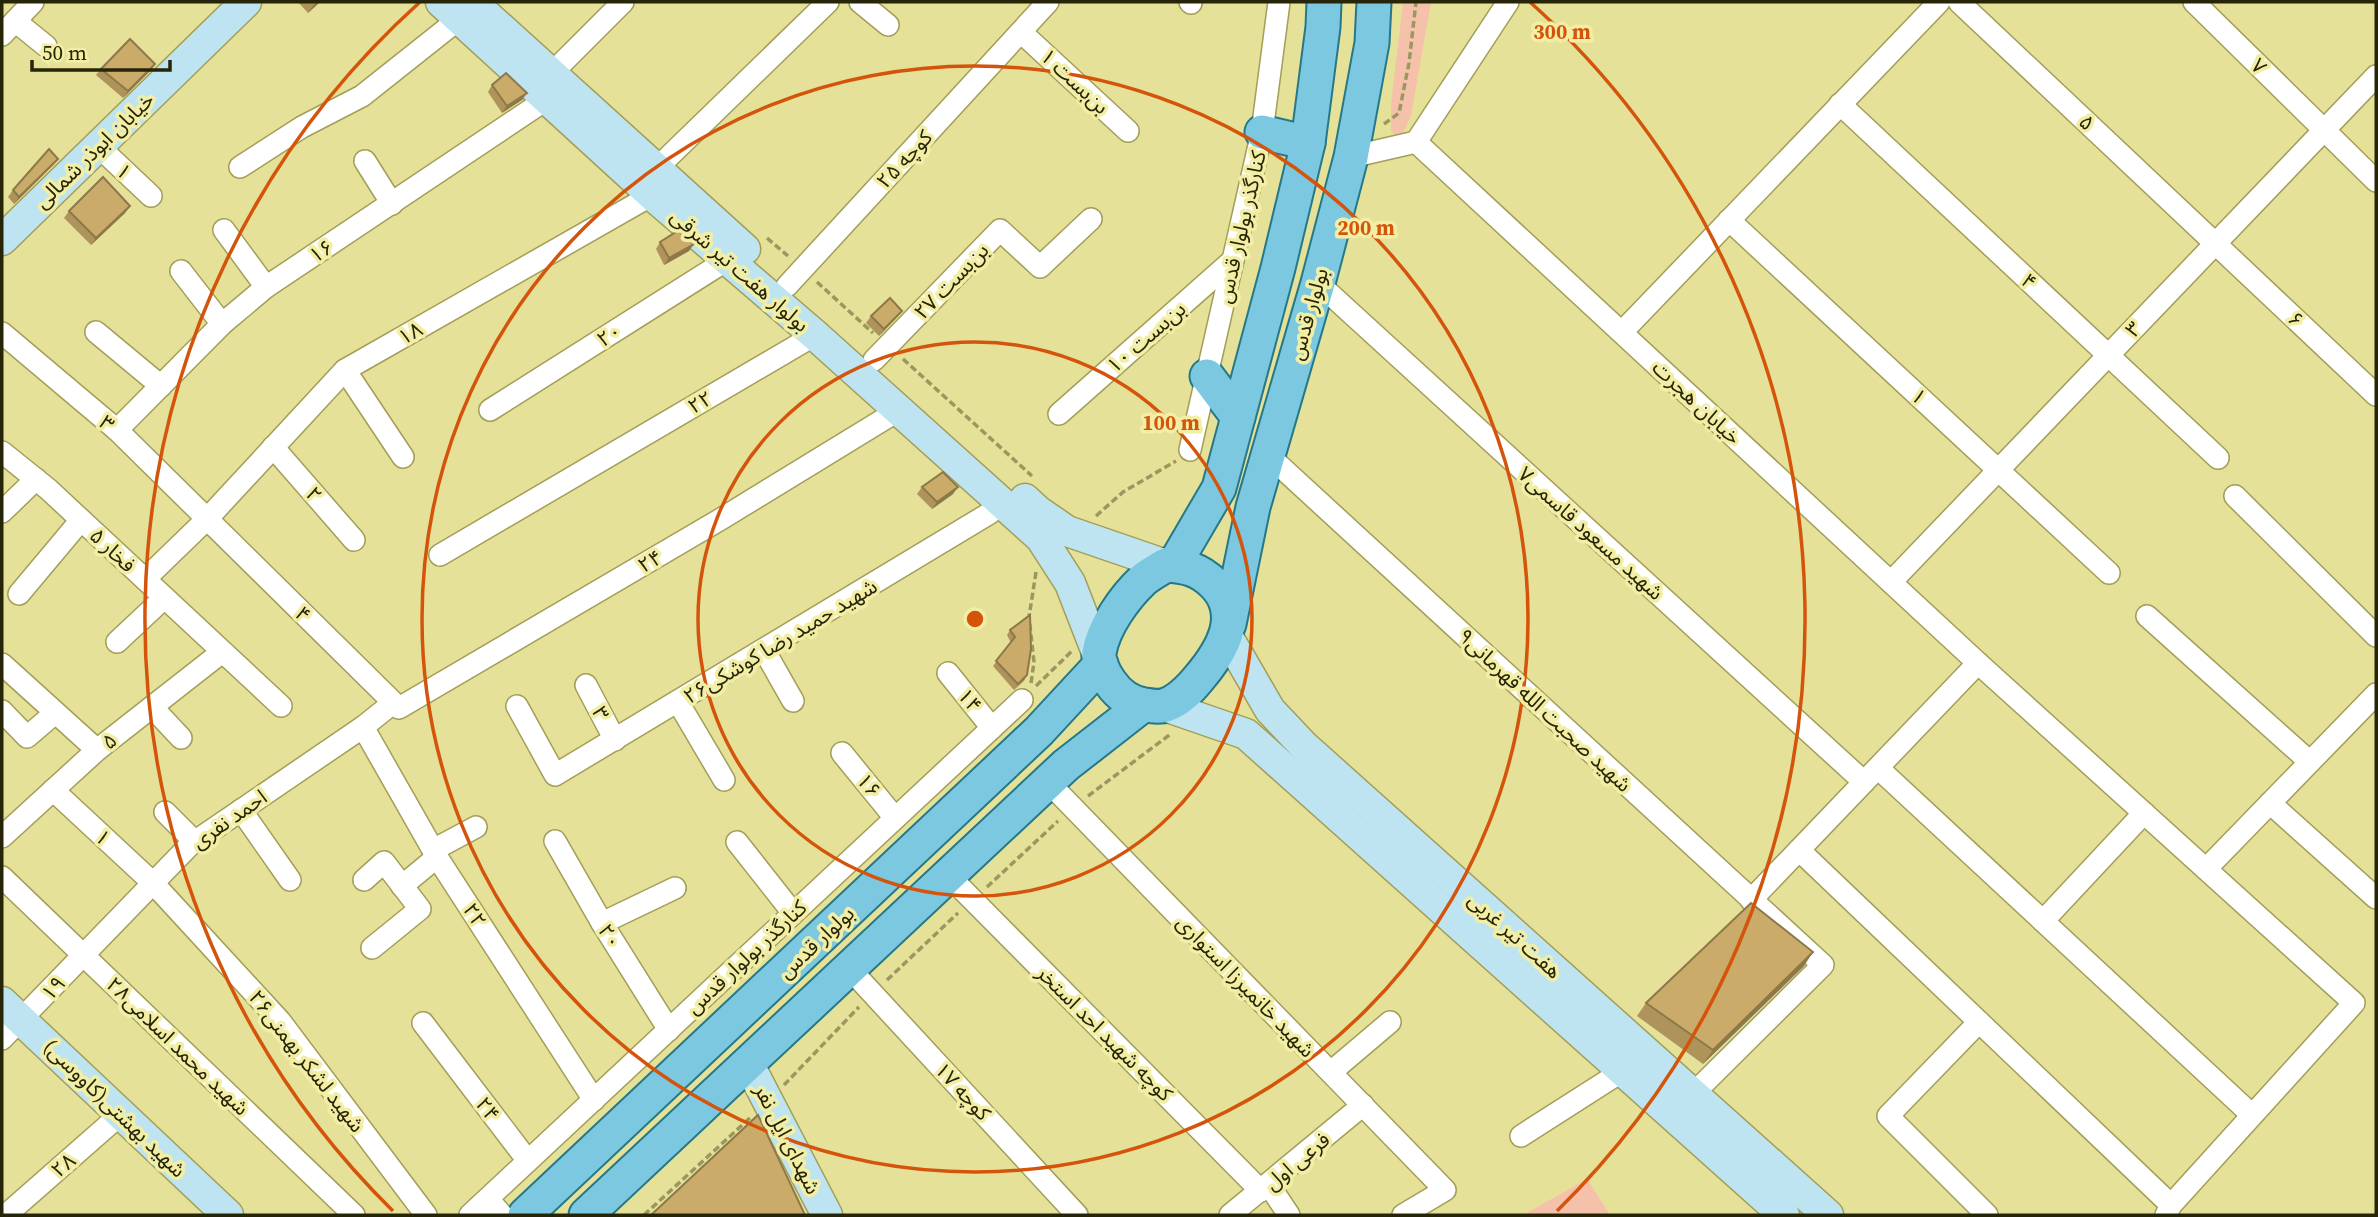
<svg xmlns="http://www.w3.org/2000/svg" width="2378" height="1217" font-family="'Source Serif 4','Noto Sans Arabic',serif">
  <rect width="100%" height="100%" fill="#e5e198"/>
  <g fill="#f6c1aa">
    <polygon points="1403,2 1431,2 1411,116 1400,140 1391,131 1391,104"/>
    <polygon points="1587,1179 1610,1215 1523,1215"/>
  </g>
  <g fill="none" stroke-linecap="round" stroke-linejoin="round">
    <defs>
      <g id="street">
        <polyline points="860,2 888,25"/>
        <polyline points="1190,2 1191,3"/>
        <polyline points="1959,2 2376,395"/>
        <polyline points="2194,2 2376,181"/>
        <polyline points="15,21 46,46"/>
        <polyline points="1021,32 1128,131"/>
        <polyline points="2,35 33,2"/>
        <polyline points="551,74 623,2"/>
        <polyline points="1840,104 2218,458"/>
        <polyline points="1416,142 1978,663 2354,1003 2171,1205 2166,1215"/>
        <polyline points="98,146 151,196"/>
        <polyline points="1351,157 1416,142 1508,2"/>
        <polyline points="365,161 392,204"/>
        <polyline points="240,167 302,127 362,96 459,19"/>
        <polyline points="656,169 828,2"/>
        <polyline points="1729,220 2109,573"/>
        <polyline points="224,230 266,287"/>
        <polyline points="181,271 222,324"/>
        <polyline points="1318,283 1864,782"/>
        <polyline points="787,286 1048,2"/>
        <polyline points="96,332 161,386"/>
        <polyline points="1622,332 1939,2"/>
        <polyline points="2,333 117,430 399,708 721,519 899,410"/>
        <polyline points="874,360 1000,230 1040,267 1091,219"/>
        <polyline points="345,370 403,457"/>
        <polyline points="490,410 727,260"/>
        <polyline points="1059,414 1233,260"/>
        <polyline points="117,430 222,324 266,287 547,99"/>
        <polyline points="273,447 354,540"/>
        <polyline points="1190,450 1262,132 1279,2"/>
        <polyline points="2,452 48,489 281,706"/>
        <polyline points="1268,455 1823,965 1693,1094"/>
        <polyline points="2235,496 2376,636"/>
        <polyline points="2,512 36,479"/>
        <polyline points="440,555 815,335"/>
        <polyline points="145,579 207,519 345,370 652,195"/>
        <polyline points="1891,582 2376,76"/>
        <polyline points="19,594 81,520"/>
        <polyline points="2147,616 2310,762 2206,869"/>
        <polyline points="117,642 164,598"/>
        <polyline points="764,650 793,701"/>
        <polyline points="2,664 97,750"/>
        <polyline points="948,673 992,728"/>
        <polyline points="586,685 615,740"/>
        <polyline points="678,702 724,780"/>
        <polyline points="517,706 555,775 990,513 1002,503"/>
        <polyline points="152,707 181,738"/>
        <polyline points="2,711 27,737 55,713"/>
        <polyline points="363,727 437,857 594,1100"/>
        <polyline points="842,753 895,818"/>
        <polyline points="2310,762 2376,694"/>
        <polyline points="1878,768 2252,1115"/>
        <polyline points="1048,782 1445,1190 1403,1215"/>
        <polyline points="53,790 153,883 280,1021 426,1215"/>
        <polyline points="2270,803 2376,898"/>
        <polyline points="241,810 290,880"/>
        <polyline points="165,812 195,842"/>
        <polyline points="2,837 97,750 222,652"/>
        <polyline points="555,841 602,923 669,1030"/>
        <polyline points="737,842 793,913"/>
        <polyline points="433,850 476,827"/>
        <polyline points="1799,850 2171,1205"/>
        <polyline points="948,875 1261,1191"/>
        <polyline points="2,877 354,1215"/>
        <polyline points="364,880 384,862 420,909 372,948"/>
        <polyline points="402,886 437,857"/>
        <polyline points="1751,900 1978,663"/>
        <polyline points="2043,921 2144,813"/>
        <polyline points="602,923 675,888"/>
        <polyline points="849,968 1077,1215"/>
        <polyline points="1979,1022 1888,1116 1987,1215"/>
        <polyline points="423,1023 528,1161"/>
        <polyline points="2,1039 190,845 363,727 393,703"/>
        <polyline points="1331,1072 1390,1022"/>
        <polyline points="1521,1136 1621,1072"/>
        <polyline points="1269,1185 1289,1215"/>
        <polyline points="488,1199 502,1215"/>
        <polyline points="6,1215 121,1114"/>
        <polyline points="470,1215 1022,700"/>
        <polyline points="1230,1215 1363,1105"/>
      </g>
      <g id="secondary">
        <polyline points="441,2 652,195 815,335 1041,538 1070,583 1098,655"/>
        <polyline points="472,2 745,249"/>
        <polyline points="2,240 246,2"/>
        <polyline points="1025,499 1038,511 1067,531 1166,565"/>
        <polyline points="1226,634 1270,710 1304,746 1828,1215"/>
        <polyline points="1165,706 1246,734 1784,1215"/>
        <polyline points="2,1002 228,1215"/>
        <polyline points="748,1063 827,1215"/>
      </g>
      <g id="primary">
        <polyline points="1262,132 1308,143"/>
        <polyline points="1207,376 1238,417"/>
        <path d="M1166 565C1185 566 1199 569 1214 584 1244 614 1222 651 1199 678 1190 689 1180 700 1166 705 1161 707 1151 706 1145 705 1130 703 1119 695 1110 682 1105 675 1098 662 1099 653 1103 627 1125 597 1143 580 1150 574 1158 570 1166 565Z"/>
        <polyline points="1174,565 1219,488 1278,268 1308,143 1323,27 1324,2"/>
        <polyline points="1229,624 1253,507 1318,283 1351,157 1372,43 1374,2"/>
        <polyline points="525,1215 1039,731 1101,664"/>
        <polyline points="586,1215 1066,765 1143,705"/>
      </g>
    </defs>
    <use href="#street" stroke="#a39e58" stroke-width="24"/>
    <use href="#secondary" stroke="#a39e58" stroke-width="33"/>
    <use href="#primary" stroke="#257887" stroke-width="37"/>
    <g stroke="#9b985f" stroke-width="3.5" stroke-dasharray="7 3.5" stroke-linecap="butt">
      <polyline points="1384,124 1399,113 1409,63 1416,2"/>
      <polyline points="767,238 788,256"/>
      <polyline points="817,282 873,333"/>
      <polyline points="903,359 1032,476"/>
      <polyline points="1096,516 1123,492 1176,461"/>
      <polyline points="1031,683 1034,662 1029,617 1036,572"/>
      <polyline points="1036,686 1073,650"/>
      <polyline points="1088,796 1172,733"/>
      <polyline points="987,887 1058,821"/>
      <polyline points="887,980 958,913"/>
      <polyline points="784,1085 859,1007"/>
      <polyline points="644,1215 751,1117"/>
    </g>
    <use href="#street" stroke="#fff" stroke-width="21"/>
    <use href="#secondary" stroke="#bde4f0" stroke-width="30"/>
    <use href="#primary" stroke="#7cc8e0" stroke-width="33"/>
  </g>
  <g fill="#ae935a">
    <polygon points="298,2 320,2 308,13"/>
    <polygon points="101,69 150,71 123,98 96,75"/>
    <polygon points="492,85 522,100 502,113 488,92"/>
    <polygon points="58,159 53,165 14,204 8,197 13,190"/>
    <polygon points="130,206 125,213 91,245 64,218 69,211"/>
    <polygon points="660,242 689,251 664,265 656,249"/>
    <polygon points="902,311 897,317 879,336 866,323 871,316"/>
    <polygon points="922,487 953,494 932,509 917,494"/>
    <polygon points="1030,615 1027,675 1024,681 1014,690 993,666 1011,643 1007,635 1010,630"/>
    <polygon points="1804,966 1703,1064 1637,1016 1646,1003"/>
  </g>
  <g fill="#8d784a">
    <polygon points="317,2 320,2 308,13 313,6"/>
    <polygon points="155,64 150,71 123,98 128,91"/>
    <polygon points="527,93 522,100 502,113 507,106"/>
    <polygon points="58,159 53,165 14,204 19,197"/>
    <polygon points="130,206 125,213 91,245 96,238"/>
    <polygon points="694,244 689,251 664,265 669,258"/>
    <polygon points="902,311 897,317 879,336 884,329"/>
    <polygon points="958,487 953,494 932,509 937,502"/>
    <polygon points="1813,952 1804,966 1703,1064 1713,1050"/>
  </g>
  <g fill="#caab69" stroke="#8d784a" stroke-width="2">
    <polygon points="130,39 155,64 128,91 101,69"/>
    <polygon points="506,73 527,93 507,106 492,85"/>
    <polygon points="49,149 58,159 19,197 13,190"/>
    <polygon points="103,177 130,206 96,238 69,211"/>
    <polygon points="679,230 694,244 669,258 660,242"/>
    <polygon points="890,298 902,311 884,329 871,316"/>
    <polygon points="943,472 958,487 937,502 922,487"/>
    <polygon points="1030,615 1031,649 1027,675 1018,684 996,661 1015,637 1010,630"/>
    <polygon points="1751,903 1813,952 1713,1050 1646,1003"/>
    <polygon points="758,1115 805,1215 651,1215"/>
  </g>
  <g fill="none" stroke="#d5540c" stroke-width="3.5">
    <circle cx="975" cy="619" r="277"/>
    <circle cx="975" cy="619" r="553"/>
    <path d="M393 1211A830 830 0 0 1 420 2M1530 2A830 830 0 0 1 1557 1211"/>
  </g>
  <g text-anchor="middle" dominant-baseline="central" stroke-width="7" stroke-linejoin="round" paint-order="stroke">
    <g font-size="21" fill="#272507" stroke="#f2eea5">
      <text transform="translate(2259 66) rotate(45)">۷</text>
      <text transform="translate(1075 81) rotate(43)">بن‌بست ۱</text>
      <text transform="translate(2087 122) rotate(43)">۵</text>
      <text transform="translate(94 150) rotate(-44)">خیابان ابوذر شمالی</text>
      <text transform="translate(904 159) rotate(-47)">کوچه ۲۵</text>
      <text transform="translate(124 171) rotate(43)">۱</text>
      <text transform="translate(1241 227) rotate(-77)">کنارگذر بولوار قدس</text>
      <text transform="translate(321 251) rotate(-33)">۱۶</text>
      <text transform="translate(740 270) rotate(41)">بولوار هفت تیر شرقی</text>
      <text transform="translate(951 281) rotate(-46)">بن‌بست ۲۷</text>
      <text transform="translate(2029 281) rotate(43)">۴</text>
      <text transform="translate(1308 314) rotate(-74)">بولوار قدس</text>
      <text transform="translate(2296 319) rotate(43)">۶</text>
      <text transform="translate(2133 329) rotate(-46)">۳</text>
      <text transform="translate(410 333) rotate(-30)">۱۸</text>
      <text transform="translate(609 335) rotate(-32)">۲۰</text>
      <text transform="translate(1146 337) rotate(-41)">بن‌بست ۱۰</text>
      <text transform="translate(1919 396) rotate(43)">۱</text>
      <text transform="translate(700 402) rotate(-30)">۲۲</text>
      <text transform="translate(1697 402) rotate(43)">خیابان هجرت</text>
      <text transform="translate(107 423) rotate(41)">۳</text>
      <text transform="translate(314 494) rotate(49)">۲</text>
      <text transform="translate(1591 533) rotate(42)">شهید مسعود قاسمی۷</text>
      <text transform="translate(113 550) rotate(43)">فخار ۵</text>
      <text transform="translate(650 561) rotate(-30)">۲۴</text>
      <text transform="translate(303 614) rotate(45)">۴</text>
      <text transform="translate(780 641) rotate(-31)">شهید حمید رضا کوشکی۲۶</text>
      <text transform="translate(970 700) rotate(51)">۱۴</text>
      <text transform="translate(1545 710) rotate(43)">شهید صحبت الله قهرمانی۹</text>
      <text transform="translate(601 713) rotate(62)">۳</text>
      <text transform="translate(109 741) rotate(-38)">۵</text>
      <text transform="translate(869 785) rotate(51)">۱۶</text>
      <text transform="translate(229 819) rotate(-35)">احمد نفری</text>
      <text transform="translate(103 837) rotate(43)">۱</text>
      <text transform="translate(475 915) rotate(57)">۲۲</text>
      <text transform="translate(1515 935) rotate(42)">هفت تیر غربی</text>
      <text transform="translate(610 936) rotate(58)">۲۰</text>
      <text transform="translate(816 942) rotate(-43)">بولوار قدس</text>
      <text transform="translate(746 957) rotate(-43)">کنارگذر بولوار قدس</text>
      <text transform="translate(1246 986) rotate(46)">شهید خانمیرزا استواری</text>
      <text transform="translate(53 988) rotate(-47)">۱۹</text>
      <text transform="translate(1105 1033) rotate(45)">کوچه شهید احد استخر</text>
      <text transform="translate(178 1046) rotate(44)">شهید محمد اسلامی۲۸</text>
      <text transform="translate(307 1061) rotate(52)">شهید لشکر بهمنی۲۶</text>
      <text transform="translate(963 1091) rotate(47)">کوچه ۱۷</text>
      <text transform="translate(115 1108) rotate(44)">شهید بهشتی(کاووسی)</text>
      <text transform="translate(488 1109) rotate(53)">۲۴</text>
      <text transform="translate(788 1139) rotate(63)">شهدای ایل نفر</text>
      <text transform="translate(1297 1161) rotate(-40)">فرعی اول</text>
      <text transform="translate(63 1165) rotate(-41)">۲۸</text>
    </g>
  </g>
  <circle cx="975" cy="619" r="10" fill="#d5540c" stroke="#f2eea5" stroke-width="3.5"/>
  <g font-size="21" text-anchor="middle" font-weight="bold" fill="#d5540c" stroke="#f2eea5" stroke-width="7" stroke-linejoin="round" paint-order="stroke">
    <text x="1562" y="39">300 m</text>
    <text x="1366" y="235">200 m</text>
    <text x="1171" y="430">100 m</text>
  </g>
  <rect width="2378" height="1217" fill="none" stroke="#272507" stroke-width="7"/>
  <path d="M32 60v10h138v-10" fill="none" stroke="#272507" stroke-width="3.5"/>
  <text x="42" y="60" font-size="21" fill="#272507" stroke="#f2eea5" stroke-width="5" paint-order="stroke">50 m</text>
</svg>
